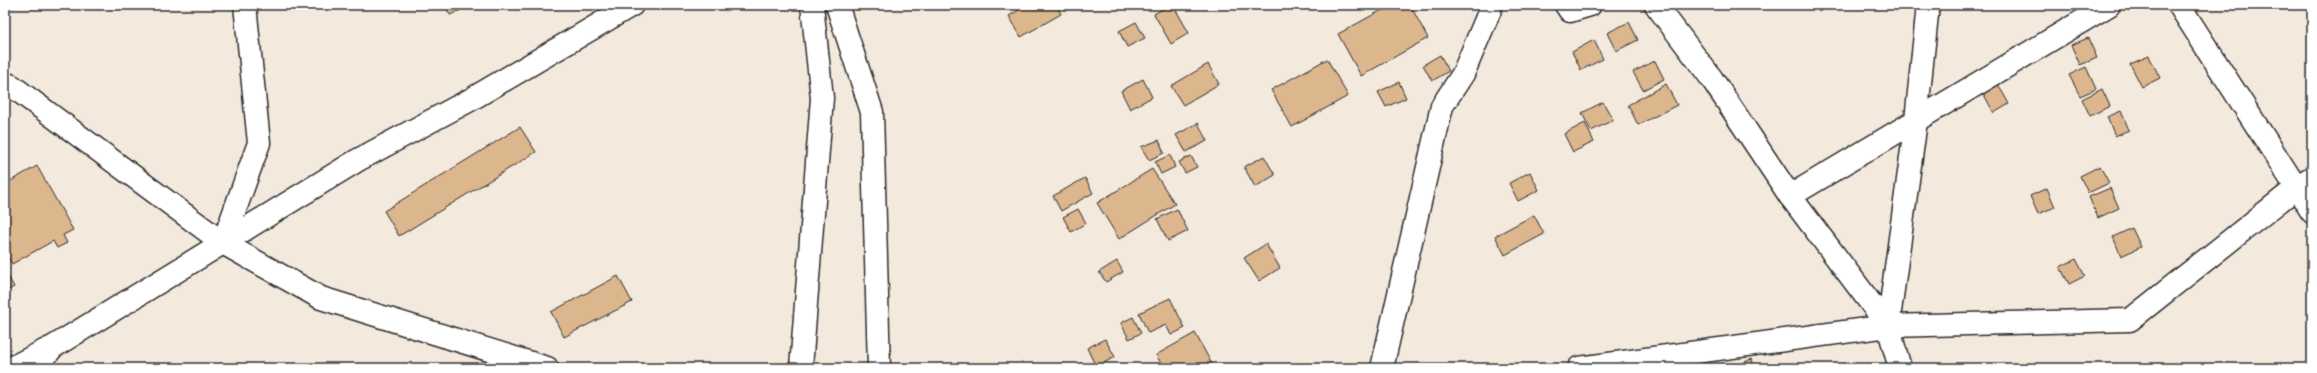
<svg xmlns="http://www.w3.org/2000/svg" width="2317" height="373" font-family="'Balsamiq Sans',sans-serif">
  <rect width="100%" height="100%" fill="#f4e9dd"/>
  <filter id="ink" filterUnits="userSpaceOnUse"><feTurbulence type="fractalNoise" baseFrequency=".025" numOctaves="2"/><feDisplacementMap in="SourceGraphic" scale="8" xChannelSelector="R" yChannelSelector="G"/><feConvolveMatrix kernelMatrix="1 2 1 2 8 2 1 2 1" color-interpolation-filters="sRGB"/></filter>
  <g filter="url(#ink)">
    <g fill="#dcb68d" stroke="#2b2b2b">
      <polygon points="444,5 461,5 463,9 450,15"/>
      <polygon points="1027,5 1056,5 1061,14 1021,37 1009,16"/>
      <polygon points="1169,5 1173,5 1189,33 1171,44 1154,14"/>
      <polygon points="1391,5 1410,5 1428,38 1361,76 1338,34"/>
      <polygon points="1136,22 1145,38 1127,47 1119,31"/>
      <polygon points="1629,22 1638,40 1616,51 1607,33"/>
      <polygon points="2088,38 2097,58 2080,65 2071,45"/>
      <polygon points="1594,40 1603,59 1581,70 1572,52"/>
      <polygon points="1440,55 1449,71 1432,81 1423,65"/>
      <polygon points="2149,56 2160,78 2142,87 2130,64"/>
      <polygon points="1327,59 1348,96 1292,127 1271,90"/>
      <polygon points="1655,61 1664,79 1643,90 1633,72"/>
      <polygon points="1208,64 1219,84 1183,105 1171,86"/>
      <polygon points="2086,67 2096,89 2080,96 2069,75"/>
      <polygon points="1143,79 1152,97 1130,109 1121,91"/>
      <polygon points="1399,82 1406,98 1386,107 1378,92"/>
      <polygon points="1666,84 1677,105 1638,125 1628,105"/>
      <polygon points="1998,84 2009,104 1994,113 1983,93"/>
      <polygon points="2102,89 2110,106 2090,116 2082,99"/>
      <polygon points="1603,102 1613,120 1591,131 1582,113"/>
      <polygon points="2121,111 2129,130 2115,136 2107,117"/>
      <polygon points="1198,123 1207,141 1186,152 1176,135"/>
      <polygon points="1585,123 1594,142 1573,152 1564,134"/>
      <polygon points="520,127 536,152 399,236 384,211"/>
      <polygon points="1159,140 1164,153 1149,160 1141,147"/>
      <polygon points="1170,155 1175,167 1161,174 1155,162"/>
      <polygon points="1191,156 1197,167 1185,173 1179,162"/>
      <polygon points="1264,156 1275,175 1255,187 1244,167"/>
      <polygon points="37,166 73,230 63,235 67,243 57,248 53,241 12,264 5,251 5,184"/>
      <polygon points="2100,166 2109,183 2088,193 2080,176"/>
      <polygon points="1152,169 1175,204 1119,239 1097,203"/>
      <polygon points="1530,172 1539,190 1518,201 1509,183"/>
      <polygon points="1085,178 1093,193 1061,211 1053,196"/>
      <polygon points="2047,188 2055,207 2038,214 2030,196"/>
      <polygon points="2110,188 2119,208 2098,218 2089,197"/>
      <polygon points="1078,209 1086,223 1071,232 1063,217"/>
      <polygon points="1177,209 1188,231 1168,241 1157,219"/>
      <polygon points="1534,215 1544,234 1505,255 1495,236"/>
      <polygon points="2132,228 2141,247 2121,256 2113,237"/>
      <polygon points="1266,244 1280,268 1259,281 1244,258"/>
      <polygon points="2076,259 2085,276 2069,284 2060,267"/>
      <polygon points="1117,261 1123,272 1106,282 1099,272"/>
      <polygon points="5,271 14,287 5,292"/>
      <polygon points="618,276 632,302 564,337 551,312"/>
      <polygon points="1170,298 1185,328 1171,335 1166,325 1148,333 1139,313"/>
      <polygon points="1133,317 1141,333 1129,339 1121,323"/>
      <polygon points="1195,333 1214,368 1164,368 1156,355"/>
      <polygon points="1105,339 1115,357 1096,367 1087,348"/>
      <polygon points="1751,359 1756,368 1732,368"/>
    </g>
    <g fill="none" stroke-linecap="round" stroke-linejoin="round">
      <defs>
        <g id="minor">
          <polyline points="837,5 872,112 879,368"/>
          <polyline points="1566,5 1570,11 1590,5"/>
          <polyline points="1656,5 1712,79 1790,196 1888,326 1900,368"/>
          <polyline points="2179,5 2312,212"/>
          <polyline points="5,83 12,86 223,243 321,298 547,368"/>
          <polyline points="1790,196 2109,5"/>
          <polyline points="223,243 259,143 245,5"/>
          <polyline points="1888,326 1916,121 1928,5"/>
          <polyline points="11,368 48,349"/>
          <polyline points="35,368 53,347 358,160 470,100 632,5"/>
          <polyline points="801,368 822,98 812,5"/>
          <polyline points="1382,368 1442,106 1463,74 1490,10 1490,5"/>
          <polyline points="1579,368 1888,326 2130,320 2296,188 2312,177"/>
        </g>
      </defs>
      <use href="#minor" stroke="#2b2b2b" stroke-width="25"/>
      <use href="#minor" stroke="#fff" stroke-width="22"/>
    </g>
  </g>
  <rect width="2317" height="373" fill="none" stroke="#fff" stroke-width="20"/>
  <rect x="10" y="10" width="2297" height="353" fill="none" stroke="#2b2b2b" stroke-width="1.5" filter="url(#ink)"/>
</svg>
